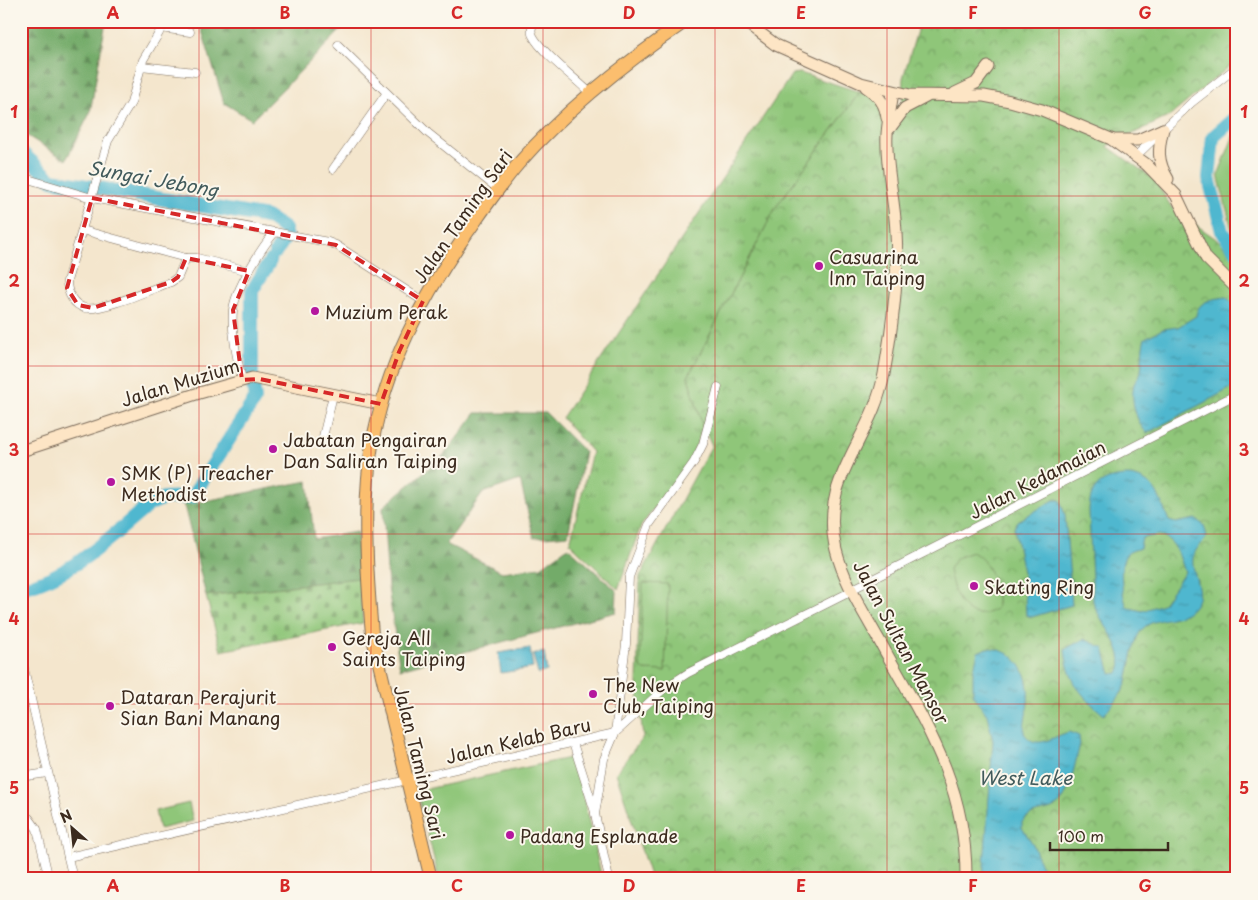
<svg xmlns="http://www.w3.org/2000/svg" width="1258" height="900" font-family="'Playpen Sans',sans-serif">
  <defs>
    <pattern id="grass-tufts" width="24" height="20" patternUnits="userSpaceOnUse" patternTransform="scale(1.25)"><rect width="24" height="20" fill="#8fc679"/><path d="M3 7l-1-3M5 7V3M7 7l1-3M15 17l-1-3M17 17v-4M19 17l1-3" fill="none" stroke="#76a163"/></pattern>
    <pattern id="forest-firs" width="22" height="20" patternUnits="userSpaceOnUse" patternTransform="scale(1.25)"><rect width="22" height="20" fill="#73ab69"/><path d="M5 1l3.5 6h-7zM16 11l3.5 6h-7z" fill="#608b56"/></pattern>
    <pattern id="cemetery-stones" width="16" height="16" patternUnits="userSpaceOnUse" patternTransform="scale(1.25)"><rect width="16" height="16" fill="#8fc679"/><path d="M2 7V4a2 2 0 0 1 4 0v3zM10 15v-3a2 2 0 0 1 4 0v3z" fill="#76a163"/></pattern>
    <pattern id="park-crowns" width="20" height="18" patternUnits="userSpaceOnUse" patternTransform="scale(1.25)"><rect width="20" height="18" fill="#8fc679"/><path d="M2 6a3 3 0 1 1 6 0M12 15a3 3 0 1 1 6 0" fill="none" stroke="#76a163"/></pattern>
    <pattern id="water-ripples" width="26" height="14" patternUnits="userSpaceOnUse" patternTransform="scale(1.25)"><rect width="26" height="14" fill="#50b7cf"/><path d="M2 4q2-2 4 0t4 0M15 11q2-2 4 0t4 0" fill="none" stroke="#4495a7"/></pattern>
  </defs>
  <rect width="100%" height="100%" fill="#fbf7ec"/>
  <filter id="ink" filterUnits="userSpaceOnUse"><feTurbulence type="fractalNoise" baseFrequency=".02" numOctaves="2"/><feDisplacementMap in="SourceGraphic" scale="10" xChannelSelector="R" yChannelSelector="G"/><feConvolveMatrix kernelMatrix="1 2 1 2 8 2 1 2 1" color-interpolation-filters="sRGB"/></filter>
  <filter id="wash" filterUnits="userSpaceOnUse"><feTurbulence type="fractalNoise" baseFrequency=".0096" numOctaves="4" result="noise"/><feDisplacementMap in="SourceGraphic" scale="20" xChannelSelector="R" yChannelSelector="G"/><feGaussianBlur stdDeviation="1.12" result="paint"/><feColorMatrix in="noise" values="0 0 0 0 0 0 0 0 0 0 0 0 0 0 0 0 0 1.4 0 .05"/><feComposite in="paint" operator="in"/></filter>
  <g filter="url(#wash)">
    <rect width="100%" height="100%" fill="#f4e6cd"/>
    <polygon fill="url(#grass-tufts)" stroke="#65784c" points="800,73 860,92 776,207 688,377 703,427 691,459 641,526 618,589 570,543 592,452 562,418 792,74"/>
    <g fill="url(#forest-firs)" stroke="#576a44">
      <polygon points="21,21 106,21 90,113 66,160 21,132"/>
      <polygon points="199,21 350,21 252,120 224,103"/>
      <polygon points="476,413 546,413 585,452 568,535 534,538 520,480 483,493 446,544 502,572 541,567 568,547 617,591 616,612 400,669 388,587 383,507 444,455"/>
      <polygon points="308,481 314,539 357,532 359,578 206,596 184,505"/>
    </g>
    <polygon fill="url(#cemetery-stones)" stroke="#65784c" points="359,578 363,623 221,651 206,596"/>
    <polygon fill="url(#park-crowns)" stroke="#65784c" points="920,21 1237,21 1237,60 1170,116 1107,146 1154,179 1172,208 1219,241 1237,260 1237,879 651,879 616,773 643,737 637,683 640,576 712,445 703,427 688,377 776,207 860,92 902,106 903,78"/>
    <g fill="#8fc679" stroke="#65784c">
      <polygon points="1237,127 1237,236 1232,230 1218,175"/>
      <path d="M972 552C989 559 1001 592 996 609 966 627 953 595 949 569L956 558Z"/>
      <polygon points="643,583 668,584 665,671 644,670 640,666"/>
      <polygon points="574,757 602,879 439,879 417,791"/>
      <polygon points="189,803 193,821 159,829 155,811"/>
    </g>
    <g fill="url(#water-ripples)" stroke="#467076" fill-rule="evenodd">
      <path d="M1226 297 1237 306V385L1147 433C1136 422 1130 400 1134 384 1136 379 1141 375 1141 370 1143 359 1141 350 1145 338L1163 329 1178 327 1196 316C1198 300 1213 299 1226 297Z"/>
      <path d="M1130 476C1157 480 1160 500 1169 521L1176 523 1195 519 1204 525 1207 536C1203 544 1194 549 1193 558 1191 572 1204 591 1196 603 1184 625 1153 613 1140 632 1132 644 1131 669 1126 684 1122 695 1111 706 1104 715 1080 695 1068 680 1065 649L1084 639 1104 648 1111 674 1118 673C1130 649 1099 624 1093 601L1089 510C1090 484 1105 476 1130 476ZM1160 535C1176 540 1180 558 1185 572L1163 604 1142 611 1127 607C1122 595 1118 566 1126 555 1129 551 1135 550 1140 548L1142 538Z"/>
      <polygon points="1054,500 1060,500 1065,515 1072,605 1032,617 1026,615 1024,577 1014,528 1018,521"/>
      <polygon points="530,648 533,668 501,673 498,653"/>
      <path d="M987 648C1011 649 1026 665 1028 689 1030 703 1024 718 1024 733 1036 752 1053 736 1069 732L1079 736 1080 744C1076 759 1069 799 1057 806 1045 814 1032 809 1022 822V828L1033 844 1046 879H983L993 741 987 715 973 694V673L978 652Z"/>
      <polygon points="544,652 547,671 538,674 533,655"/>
    </g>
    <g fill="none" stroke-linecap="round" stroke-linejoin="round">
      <g stroke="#50b7cf" stroke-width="14">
        <polyline points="1237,116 1213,137 1209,178 1222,231 1237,252"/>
        <polyline points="21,152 52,180 267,217 285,229"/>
        <polyline points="276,252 286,236"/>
        <polyline points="252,375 252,291 270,261"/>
        <path d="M21 588C73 576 110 537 150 504L164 498 192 497 255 399 253 384"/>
      </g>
    </g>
  </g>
  <g filter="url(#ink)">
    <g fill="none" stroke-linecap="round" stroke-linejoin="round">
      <defs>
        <g id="street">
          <path d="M162 21 159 33 143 60 131 103 108 141 67 281C67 293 73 305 85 308 101 312 154 288 171 282L178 277 186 258"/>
          <path d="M536 21C532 25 530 31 533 36 541 52 576 79 590 93"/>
          <polyline points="160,28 190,32"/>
          <polyline points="338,45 428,133 498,189"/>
          <polyline points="141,66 195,72"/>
          <polyline points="1136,156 1191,103 1237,67"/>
          <polyline points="333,169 386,94"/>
          <polyline points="21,177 92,198 328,242 336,245 423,301"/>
          <polyline points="82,230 186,258 197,258 249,271"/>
          <path d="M242 380C237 358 231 333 233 310 235 290 261 248 275 232"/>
          <polyline points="322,441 333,395"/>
          <polyline points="851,590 1237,394"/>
          <polyline points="21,656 73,879"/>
          <polyline points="615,733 666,687 688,673 852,591"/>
          <polyline points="573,743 595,812"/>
          <polyline points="21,777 47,773"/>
          <polyline points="21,819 29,818 37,829 49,879"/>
          <polyline points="68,857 615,733"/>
          <polyline points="609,879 595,814 604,759 615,733 626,644 629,577 649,525 694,462 703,444 718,387"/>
        </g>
        <g id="secondary">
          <polyline points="744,21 776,45 861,83 910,95 984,96 1010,101 1042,110 1111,139 1146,164 1176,195 1206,258 1237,289"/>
          <path d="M866 87C879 96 885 103 887 118"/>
          <path d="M893 92C891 106 888 120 887 134 885 166 895 200 896 233 899 279 892 328 884 374 872 441 818 478 836 550 844 582 863 611 879 640 923 720 967 783 966 879"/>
          <polyline points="955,93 976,83 988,67"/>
          <polyline points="890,128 905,108 926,97"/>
          <path d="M1163 129C1158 149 1157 161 1168 179"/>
          <polyline points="1113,140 1138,140 1163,129"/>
          <polyline points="21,451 196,394 252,378 381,404"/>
        </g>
        <path id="primary" d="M431 879 372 634C367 574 362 504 372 445 386 365 422 298 467 233 484 209 500 185 519 163 567 108 626 62 686 21"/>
      </defs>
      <use href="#street" stroke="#7c6c5b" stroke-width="9"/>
      <use href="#secondary" stroke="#7c6c5b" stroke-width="13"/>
      <use href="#primary" stroke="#7c6c5b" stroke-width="14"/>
      <use href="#street" stroke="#fff" stroke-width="8"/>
      <use href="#secondary" stroke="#fde5c5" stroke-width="11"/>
      <use href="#primary" stroke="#fbbe6e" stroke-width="12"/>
    </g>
  </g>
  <path fill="none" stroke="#d62828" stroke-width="4" stroke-dasharray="10 6" stroke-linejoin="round" d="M92 198 336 245 423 301 399 352 381 404 260 379 242 380 233 310 249 271 186 258 178 277 171 282 93 308 78 305 67 288Z"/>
  <path fill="none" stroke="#d62828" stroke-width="1" stroke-opacity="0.55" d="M199 21V879M371 21V879M543 21V879M715 21V879M887 21V879M1059 21V879M21 196H1237M21 366H1237M21 534H1237M21 704H1237"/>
  <g fill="#b5179e" stroke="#fbf7ec" stroke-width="2">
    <circle cx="819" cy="266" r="5"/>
    <circle cx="315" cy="311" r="5"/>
    <circle cx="273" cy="449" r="5"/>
    <circle cx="111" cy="482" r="5"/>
    <circle cx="974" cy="586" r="5"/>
    <circle cx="332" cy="647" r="5"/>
    <circle cx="593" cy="694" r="5"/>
    <circle cx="110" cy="706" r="5"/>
    <circle cx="510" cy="835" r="5"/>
  </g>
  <g text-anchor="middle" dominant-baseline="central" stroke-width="4" stroke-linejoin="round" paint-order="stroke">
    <g font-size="18" fill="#3b2a1e" stroke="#fbf7ec">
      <text transform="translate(462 216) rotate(-55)">Jalan Taming Sari</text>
      <text transform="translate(180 382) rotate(-17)">Jalan Muzium</text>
      <text transform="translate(1037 479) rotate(-27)">Jalan Kedamaian</text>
      <text transform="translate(902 642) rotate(62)">Jalan Sultan Mansor</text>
      <text transform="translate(518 740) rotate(-13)">Jalan Kelab Baru</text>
      <text transform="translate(420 762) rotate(76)">Jalan Taming Sari</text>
    </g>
    <g font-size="18" fill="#3b2a1e" stroke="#fbf7ec" text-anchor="start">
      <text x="829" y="256">Casuarina<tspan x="829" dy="21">Inn Taiping</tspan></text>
      <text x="325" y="311">Muzium Perak</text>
      <text x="283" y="439">Jabatan Pengairan<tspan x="283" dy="21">Dan Saliran Taiping</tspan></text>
      <text x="121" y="472">SMK (P) Treacher<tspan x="121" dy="21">Methodist</tspan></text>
      <text x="984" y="586">Skating Ring</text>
      <text x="342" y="637">Gereja All<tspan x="342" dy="21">Saints Taiping</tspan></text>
      <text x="603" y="684">The New<tspan x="603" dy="21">Club, Taiping</tspan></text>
      <text x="120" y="696">Dataran Perajurit<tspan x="120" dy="21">Sian Bani Manang</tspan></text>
      <text x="520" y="835">Padang Esplanade</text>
    </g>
    <g font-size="19" font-style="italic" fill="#425b5c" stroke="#fbf7ec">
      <text transform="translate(153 178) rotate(10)">Sungai Jebong</text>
      <text x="1025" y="777">West Lake</text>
    </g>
  </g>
  <rect width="1258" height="900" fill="none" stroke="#fbf7ec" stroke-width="55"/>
  <g transform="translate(72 828) rotate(333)" stroke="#fbf7ec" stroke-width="4" paint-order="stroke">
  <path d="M0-4L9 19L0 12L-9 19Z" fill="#3b2a1e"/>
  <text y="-8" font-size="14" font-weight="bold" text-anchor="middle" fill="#3b2a1e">N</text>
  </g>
  <path d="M1050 842v8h118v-8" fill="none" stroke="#3b2a1e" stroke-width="2.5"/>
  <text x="1058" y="842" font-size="15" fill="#3b2a1e" stroke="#fbf7ec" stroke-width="4" paint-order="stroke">100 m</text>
  <rect x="28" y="28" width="1202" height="844" fill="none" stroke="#d62828" stroke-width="2"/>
  <g font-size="16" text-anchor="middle" font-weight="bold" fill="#d62828">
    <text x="113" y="19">A</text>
    <text x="285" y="19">B</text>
    <text x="457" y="19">C</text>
    <text x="629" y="19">D</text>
    <text x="801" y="19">E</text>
    <text x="973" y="19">F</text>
    <text x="1145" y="19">G</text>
    <text x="14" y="118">1</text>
    <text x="1244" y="118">1</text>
    <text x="14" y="287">2</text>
    <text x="1244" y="287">2</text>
    <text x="14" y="456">3</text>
    <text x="1244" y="456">3</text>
    <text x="14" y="625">4</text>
    <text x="1244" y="625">4</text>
    <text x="14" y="794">5</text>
    <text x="1244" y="794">5</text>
    <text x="113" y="892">A</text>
    <text x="285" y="892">B</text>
    <text x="457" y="892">C</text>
    <text x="629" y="892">D</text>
    <text x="801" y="892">E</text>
    <text x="973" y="892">F</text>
    <text x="1145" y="892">G</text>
  </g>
</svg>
